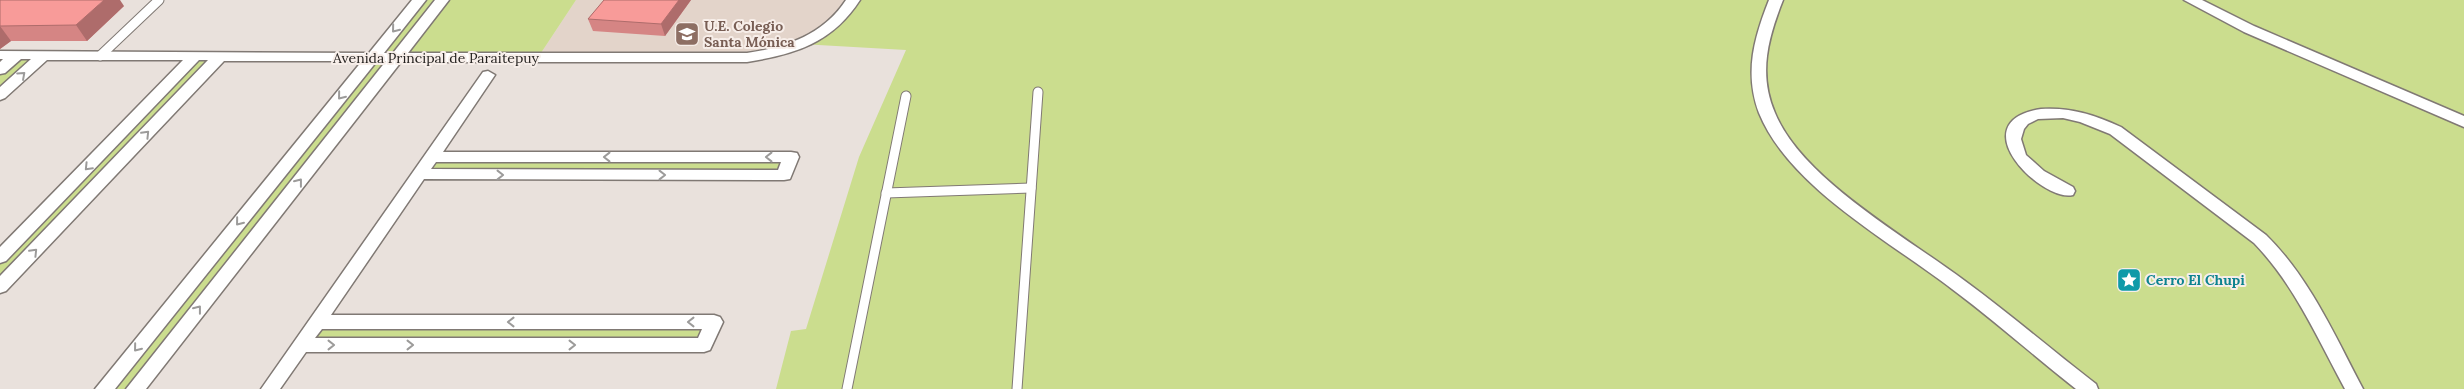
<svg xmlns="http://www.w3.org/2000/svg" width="2464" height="389" font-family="Lora,serif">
  <rect width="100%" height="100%" fill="#e9e1dc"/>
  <polygon fill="#e3d4ca" points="576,0 853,0 838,20 769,55 537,59"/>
  <g fill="#cbdd8e">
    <polygon points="419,0 576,0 537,59 396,58 135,389 104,389"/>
    <polygon points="853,0 2464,0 2464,389 776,389 791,331 806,329 859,157 906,50 801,44"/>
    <polygon points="17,55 44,55 0,95 0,70"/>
    <polygon points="195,56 219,57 0,287 0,257"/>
    <polygon points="431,157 791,157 784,175 419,174"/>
    <polygon points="316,322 714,322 704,345 300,345"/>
  </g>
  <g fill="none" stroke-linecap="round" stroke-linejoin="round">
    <defs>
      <g id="lane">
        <polyline points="100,56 159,0"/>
        <polyline points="886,193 1031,188"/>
        <polyline points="847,389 906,96"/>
        <polyline points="1017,389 1038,92"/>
      </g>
      <g id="street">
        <path d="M412 0H426L384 53H393L435 0H449L408 53H747C787 47 823 35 846 0H860C832 43 796 54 747 62H401L146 389H126L386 61H377L115 389H95L362 61H224L6 291 0 293V276L208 60H199L6 261 0 263V247L183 60H47L5 98 0 100V87L31 59H21L5 73 0 74V62L3 59H0V51L369 53Z"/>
        <path d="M1769 0H1783C1768 38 1758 74 1775 113 1802 179 1908 238 1965 281 2010 314 2052 350 2096 384L2098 389H2076C2034 356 1995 321 1952 289 1891 242 1789 187 1759 113 1744 73 1754 38 1769 0Z"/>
        <polygon points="2184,0 2202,0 2254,26 2464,116 2464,127 2244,32"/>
        <path d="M488 71 495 75 443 152H791L797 153 799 157 790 179 784 180 424 179 331 315H714L720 317 723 322 710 350 704 352H306L280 389H261L483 72ZM436 162H781L778 170 431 169ZM322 329H702L698 338H315Z"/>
        <path d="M2041 109C2070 107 2095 115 2121 127L2266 235C2309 277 2335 336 2363 389H2345C2318 339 2294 284 2254 243L2110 134 2080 122 2063 118 2038 119 2028 124 2024 129 2021 139 2026 155 2044 171 2073 187 2075 191 2073 195C2043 203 1959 122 2041 109Z"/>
      </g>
    </defs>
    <use href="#lane" stroke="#807974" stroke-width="11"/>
    <use href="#street" stroke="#807974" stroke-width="3"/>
    <use href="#lane" stroke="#fff" stroke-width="9"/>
    <use href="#street" fill="#fff" fill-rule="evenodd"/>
  </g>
  <g fill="#d58584">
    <polygon points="0,0 124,6 87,41 11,41 0,49"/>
    <polygon points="604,0 691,0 665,36 593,31 588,19"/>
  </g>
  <g fill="#ae6c6b">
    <polygon points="104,0 120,0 124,6 87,41 76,25"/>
    <polygon points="679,0 691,0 665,36 661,24"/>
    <polygon points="0,26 11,41 0,49"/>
  </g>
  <g fill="#f89b99" stroke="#ae6c6b">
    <polygon points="0,0 104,0 76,25 0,26"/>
    <polygon points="604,0 679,0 661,24 588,19"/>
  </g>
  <defs><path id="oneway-chevron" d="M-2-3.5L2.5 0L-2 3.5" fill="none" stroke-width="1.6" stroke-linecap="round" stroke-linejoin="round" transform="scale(1.25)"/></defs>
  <g stroke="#9c9b9a">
    <use href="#oneway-chevron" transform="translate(395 29) rotate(129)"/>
    <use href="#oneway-chevron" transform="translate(22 75) rotate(-42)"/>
    <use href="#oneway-chevron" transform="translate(341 96) rotate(129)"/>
    <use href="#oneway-chevron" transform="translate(146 134) rotate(-46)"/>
    <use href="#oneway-chevron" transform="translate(607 157) rotate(180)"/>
    <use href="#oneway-chevron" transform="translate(769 157) rotate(180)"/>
    <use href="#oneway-chevron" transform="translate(88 167) rotate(134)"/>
    <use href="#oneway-chevron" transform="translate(500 175)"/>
    <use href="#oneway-chevron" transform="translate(662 175)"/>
    <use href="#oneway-chevron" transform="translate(299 182) rotate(-52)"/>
    <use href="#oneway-chevron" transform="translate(239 222) rotate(129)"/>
    <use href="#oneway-chevron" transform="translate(34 252) rotate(-46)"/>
    <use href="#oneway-chevron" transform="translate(198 309) rotate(-52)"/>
    <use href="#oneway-chevron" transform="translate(511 322) rotate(180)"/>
    <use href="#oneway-chevron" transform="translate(691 322) rotate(180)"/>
    <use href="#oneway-chevron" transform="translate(331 345)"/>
    <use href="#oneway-chevron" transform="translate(410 345)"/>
    <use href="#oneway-chevron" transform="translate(572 345)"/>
    <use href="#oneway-chevron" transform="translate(137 348) rotate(129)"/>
  </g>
  <defs>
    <symbol id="school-square" viewBox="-11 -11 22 22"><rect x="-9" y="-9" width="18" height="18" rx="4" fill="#8d6e63" stroke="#f7eee9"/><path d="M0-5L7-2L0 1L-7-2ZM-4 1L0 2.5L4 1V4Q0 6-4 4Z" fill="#fff"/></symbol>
    <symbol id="sight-square" viewBox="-11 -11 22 22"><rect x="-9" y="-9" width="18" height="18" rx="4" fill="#0f9aa8" stroke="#f7eee9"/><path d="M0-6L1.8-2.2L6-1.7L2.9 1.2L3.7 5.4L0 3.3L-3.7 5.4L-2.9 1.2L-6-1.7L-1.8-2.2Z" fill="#fff"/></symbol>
  </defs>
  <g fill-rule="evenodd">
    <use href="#school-square" x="673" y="20" width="28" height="28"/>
    <use href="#sight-square" x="2115" y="266" width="28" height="28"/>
  </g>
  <g text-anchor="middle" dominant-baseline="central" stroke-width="4" stroke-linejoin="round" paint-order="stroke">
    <g font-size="14" font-weight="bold" fill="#785e54" stroke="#f7eee9" text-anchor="start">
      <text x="704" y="26">U.E. Colegio<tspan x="704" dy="16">Santa Mónica</tspan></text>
    </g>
    <g font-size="14" fill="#24211f" stroke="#f7eee9">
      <text x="436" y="58">Avenida Principal de Paraitepuy</text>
    </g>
    <g font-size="14" font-weight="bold" fill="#0d838f" stroke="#f7eee9" text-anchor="start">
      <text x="2146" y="280">Cerro El Chupi</text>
    </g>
  </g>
</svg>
